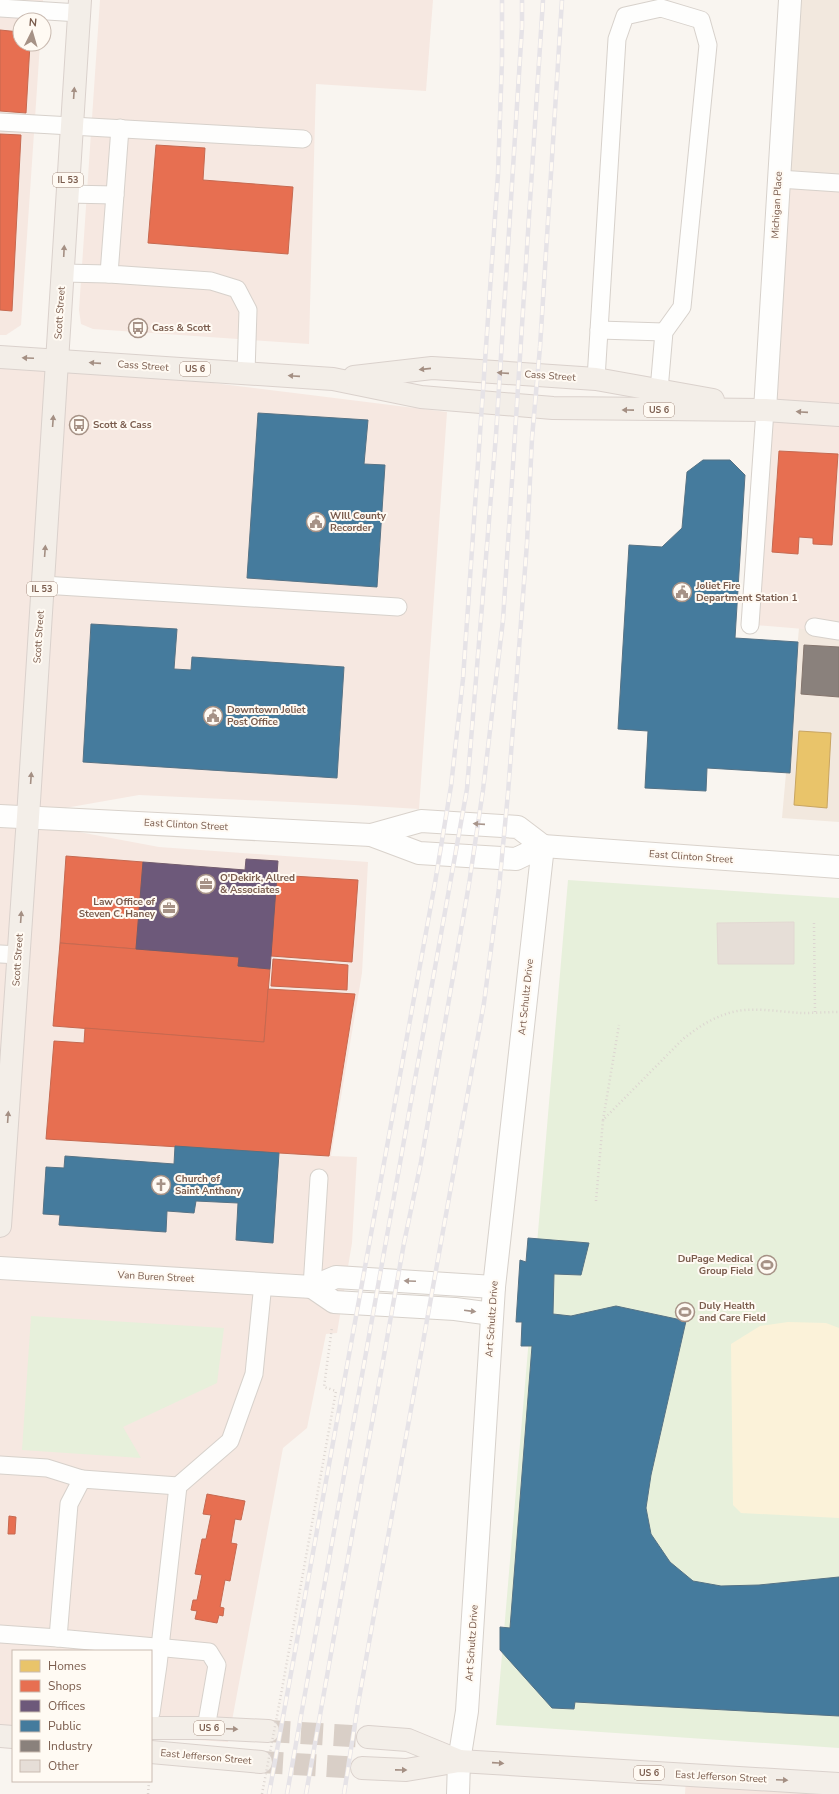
<svg xmlns="http://www.w3.org/2000/svg" width="839" height="1794" font-family="'Nunito Sans',sans-serif">
  <rect width="100%" height="100%" fill="#f9f5f0"/>
  <g fill="#f2e8de">
    <polygon points="796,0 839,0 839,175 783,172"/>
    <polygon points="799,628 839,632 839,822 782,818"/>
  </g>
  <g fill="#f6e8e1">
    <polygon points="0,0 43,0 42,20 20,20 20,44 40,44 21,325 6,335 0,335"/>
    <polygon points="100,0 433,0 426,91 316,84 309,344 93,329 81,324 79,310"/>
    <polygon points="783,172 839,175 839,632 755,625"/>
    <polygon points="0,359 54,362 25,814 0,812"/>
    <polygon points="59,364 447,412 419,809 354,805 139,795 31,814"/>
    <polygon points="0,821 31,823 159,847 368,862 362,973 331,1156 357,1157 352,1243 337,1333 326,1334 307,1428 283,1448 228,1742 151,1737 151,1651 13,1651 13,1729 0,1729"/>
    <polygon points="686,1779 839,1794 685,1794"/>
  </g>
  <g fill="#e7f0db">
    <polygon points="568,880 839,898 839,1748 496,1725"/>
    <polygon points="31,1316 224,1328 217,1383 123,1427 141,1458 22,1450"/>
  </g>
  <polygon fill="#fbf2d9" points="788,1322 826,1323 839,1328 839,1518 741,1513 733,1505 731,1344 760,1326"/>
  <polygon fill="#e9c46a" stroke="#c8a561" points="799,731 831,733 827,808 794,805"/>
  <g fill="#e76f51" stroke="#c66950">
    <polygon points="0,30 20,32 20,44 30,44 26,113 0,111"/>
    <polygon points="0,134 21,135 12,311 0,310"/>
    <polygon points="156,145 205,148 203,180 293,187 288,254 148,243"/>
    <polygon points="779,451 838,454 832,545 813,544 813,538 799,537 798,554 772,552"/>
    <polygon points="66,856 143,862 136,949 60,943"/>
    <polygon points="276,875 358,880 352,962 271,956"/>
    <polygon points="60,943 239,957 238,966 270,969 264,1042 53,1026"/>
    <polygon points="273,959 348,965 347,990 271,986"/>
    <polygon points="268,989 355,994 329,1156 46,1139 54,1041 84,1043 85,1028 264,1042"/>
    <polygon points="207,1494 245,1501 241,1520 235,1519 231,1543 237,1544 230,1581 225,1580 220,1607 224,1608 223,1616 219,1615 217,1623 195,1619 197,1611 191,1610 193,1600 197,1600 202,1575 195,1574 202,1539 206,1539 211,1515 203,1514"/>
    <polygon points="9,1516 16,1517 15,1534 8,1534"/>
  </g>
  <polygon fill="#6d597a" stroke="#715a6c" points="246,859 278,861 270,969 238,966 239,957 136,949 143,862 245,870"/>
  <g fill="#457b9d" stroke="#557285">
    <polygon points="258,413 368,420 364,464 385,465 377,587 247,578"/>
    <polygon points="703,460 730,460 745,475 735,638 798,642 790,773 707,768 706,791 645,788 648,731 618,729 629,545 662,547 682,528 687,472"/>
    <polygon points="91,624 177,629 174,669 191,670 192,657 344,667 337,778 83,762"/>
    <polygon points="175,1146 279,1153 273,1243 236,1240 238,1203 196,1201 194,1213 167,1211 166,1232 59,1225 60,1215 43,1214 46,1167 64,1168 65,1156 174,1164"/>
    <polygon points="528,1238 589,1243 581,1275 554,1274 553,1314 571,1316 616,1306 686,1321 651,1475 646,1508 651,1534 670,1562 693,1581 721,1586 759,1585 839,1577 839,1716 575,1702 574,1709 552,1708 500,1650 500,1627 510,1628 532,1346 521,1346 522,1322 516,1322 520,1260 526,1262"/>
  </g>
  <polygon fill="#8a817c" stroke="#85766e" points="804,645 839,647 839,697 801,694"/>
  <polygon fill="#e6ded7" stroke="#e2d8d2" points="794,922 794,964 718,964 717,923"/>
  <g fill="none" stroke-linecap="round" stroke-linejoin="round">
    <g stroke="#d9cfc7" stroke-width="22" stroke-dasharray="22 11" stroke-linecap="butt">
      <polyline points="268,1731 368,1737"/>
      <polyline points="261,1762 362,1768"/>
    </g>
    <defs>
      <g id="lane">
        <polyline points="0,8 79,13"/>
        <polyline points="0,122 303,139"/>
        <polyline points="120,128 109,274 211,281 237,289 248,310 246,373"/>
        <polyline points="779,179 839,183"/>
        <polyline points="67,194 115,195"/>
        <polyline points="63,273 109,274"/>
        <polyline points="599,330 664,332"/>
        <polyline points="596,379 617,39 625,16 661,8 701,20 708,45 682,307 664,332 659,390"/>
        <polyline points="43,585 398,607"/>
        <polyline points="750,625 765,410"/>
        <polyline points="814,627 839,631"/>
        <polyline points="0,954 19,955"/>
        <polyline points="312,1287 319,1178"/>
        <polyline points="0,1465 47,1468 82,1479"/>
        <polyline points="178,1486 82,1479 69,1504 58,1638 209,1652 217,1665 206,1728"/>
        <polyline points="0,1634 58,1638"/>
        <polyline points="151,1713 158,1665 178,1486 230,1441 254,1374 263,1283"/>
      </g>
      <g id="street">
        <polyline points="765,410 790,0"/>
        <polyline points="0,1268 312,1287 336,1277 494,1287"/>
        <polyline points="312,1287 334,1302 455,1309 492,1314"/>
        <polyline points="458,1794 459,1761 467,1711 494,1287 543,846"/>
      </g>
      <g id="secondary">
        <polyline points="0,816 371,835 419,853 516,859 543,846 839,867"/>
        <polyline points="371,835 421,821 518,827 543,846"/>
      </g>
      <g id="primary">
        <polyline points="0,357 333,379 421,397 553,408 765,410 839,415"/>
        <polyline points="354,377 432,368 464,370 596,379 713,400"/>
        <polyline points="0,1226 28,817 80,0"/>
        <polyline points="151,1728 206,1728 268,1731"/>
        <polyline points="0,1736 13,1737"/>
        <polyline points="368,1737 408,1740 459,1761"/>
        <polyline points="151,1752 261,1762"/>
        <polyline points="362,1768 406,1770 459,1761 839,1784"/>
      </g>
    </defs>
    <use href="#lane" stroke="#d7d1cb" stroke-width="19"/>
    <use href="#street" stroke="#d7d1cb" stroke-width="24"/>
    <use href="#secondary" stroke="#d9d2cb" stroke-width="24"/>
    <use href="#primary" stroke="#dad1cc" stroke-width="24"/>
    <g stroke="#dcd5d0" stroke-width="2.5" stroke-dasharray="1 3" stroke-linecap="butt">
      <polyline points="814,923 815,1013"/>
      <polyline points="603,1120 619,1025"/>
      <path d="M596 1201 603 1120 683 1039C697 1028 712 1018 729 1013 751 1006 779 1012 802 1013 814 1013 827 1012 839 1012"/>
      <polyline points="280,1700 336,1391 324,1387 332,1327"/>
      <polyline points="148,1794 149,1782"/>
    </g>
    <use href="#lane" stroke="#fefefd" stroke-width="17"/>
    <use href="#street" stroke="#fefefd" stroke-width="22"/>
    <use href="#secondary" stroke="#fefefd" stroke-width="22"/>
    <use href="#primary" stroke="#f3eee8" stroke-width="22"/>
    <defs>
      <g id="rail">
        <polyline points="269,1794 435,883 451,786 463,679 498,174 502,60 502,0"/>
        <polyline points="287,1794 467,789 496,435 522,27 522,0"/>
        <polyline points="306,1794 404,1243 421,1162 469,884 483,790 503,620 543,0"/>
        <polyline points="344,1794 358,1704 484,1003 499,888 508,793 527,543 532,438 540,347 562,0"/>
      </g>
    </defs>
    <use href="#rail" stroke="#e6e3e7" stroke-width="4.5"/>
    <use href="#rail" stroke="#fffaf3" stroke-width="3" stroke-dasharray="9" stroke-linecap="butt"/>
    <polyline stroke="#dcd5d0" stroke-width="2.5" stroke-dasharray="1 3" stroke-linecap="butt" points="262,1794 280,1700"/>
  </g>
  <defs><path id="oneway-solid" d="M-6-.8H1V-3.2L6.5 0L1 3.2V.8H-6Z"/></defs>
  <g fill="#a48f83">
    <use href="#oneway-solid" transform="translate(74 93) rotate(-86)"/>
    <use href="#oneway-solid" transform="translate(64 251) rotate(-87)"/>
    <use href="#oneway-solid" transform="translate(28 358) rotate(-177)"/>
    <use href="#oneway-solid" transform="translate(95 363) rotate(-176)"/>
    <use href="#oneway-solid" transform="translate(425 369) rotate(174)"/>
    <use href="#oneway-solid" transform="translate(503 373) rotate(-176)"/>
    <use href="#oneway-solid" transform="translate(294 376) rotate(-176)"/>
    <use href="#oneway-solid" transform="translate(628 410) rotate(-179)"/>
    <use href="#oneway-solid" transform="translate(802 412) rotate(-176)"/>
    <use href="#oneway-solid" transform="translate(53 421) rotate(-86)"/>
    <use href="#oneway-solid" transform="translate(45 551) rotate(-86)"/>
    <use href="#oneway-solid" transform="translate(31 778) rotate(-86)"/>
    <use href="#oneway-solid" transform="translate(21 917) rotate(-86)"/>
    <use href="#oneway-solid" transform="translate(8 1117) rotate(-86)"/>
    <use href="#oneway-solid" transform="translate(232 1729) rotate(3)"/>
    <use href="#oneway-solid" transform="translate(498 1763) rotate(4)"/>
    <use href="#oneway-solid" transform="translate(401 1770) rotate(1)"/>
    <use href="#oneway-solid" transform="translate(782 1780) rotate(3)"/>
  </g>
  <g fill="#a8958b">
    <use href="#oneway-solid" transform="translate(479 824) rotate(-176)"/>
    <use href="#oneway-solid" transform="translate(410 1281) rotate(-177)"/>
    <use href="#oneway-solid" transform="translate(470 1311) rotate(7)"/>
  </g>
  <defs>
    <symbol id="bus-ring" viewBox="-11 -11 22 22"><circle r="9.5" fill="#fffaf3" stroke="#a69286" stroke-width="1.5"/><path d="M-5-6H5V4H4V6H2V4H-2V6H-4V4H-5ZM-3.5-4V0h7V-4ZM-3.5 1.2v1.5H-2V1.2ZM2 1.2v1.5H3.5V1.2Z" fill="#a69286"/></symbol>
    <symbol id="civic-ring" viewBox="-11 -11 22 22"><circle r="9.5" fill="#fffaf3" stroke="#a69286" stroke-width="1.5"/><path d="M-.6-6.5H3V-4.5H.6V-3L4-1V1h2V6H-6V1h2V-1L-.6-3ZM-1.2 2.5V6h2.4V2.5Z" fill="#a69286"/></symbol>
    <symbol id="office-ring" viewBox="-11 -11 22 22"><circle r="9.5" fill="#fffaf3" stroke="#a69286" stroke-width="1.5"/><path d="M-6-3h4V-5.5h4V-3h4V5H-6ZM-1-4.5V-3h2v-1.5ZM-6 0V1H6V0Z" fill="#a69286"/></symbol>
    <symbol id="church-ring" viewBox="-11 -11 22 22"><circle r="9.5" fill="#fffaf3" stroke="#a69286" stroke-width="1.5"/><path d="M-1.2-6h2.4v3.5h3.3v2.4h-3.3V6h-2.4V-.1h-3.3v-2.4h3.3Z" fill="#a69286"/></symbol>
    <symbol id="stadium-ring" viewBox="-11 -11 22 22"><circle r="9.5" fill="#fffaf3" stroke="#a69286" stroke-width="1.5"/><path d="M0-5a6.5 5 0 1 0 0 10a6.5 5 0 1 0 0-10ZM-3.5-1.8h7v3.6h-7Z" fill="#a69286"/></symbol>
  </defs>
  <g fill-rule="evenodd">
    <use href="#bus-ring" x="127" y="317" width="22" height="22"/>
    <use href="#bus-ring" x="68" y="414" width="22" height="22"/>
    <use href="#civic-ring" x="305" y="511" width="22" height="22"/>
    <use href="#civic-ring" x="671" y="581" width="22" height="22"/>
    <use href="#civic-ring" x="202" y="705" width="22" height="22"/>
    <use href="#office-ring" x="195" y="873" width="22" height="22"/>
    <use href="#office-ring" x="158" y="897" width="22" height="22"/>
    <use href="#church-ring" x="150" y="1174" width="22" height="22"/>
    <use href="#stadium-ring" x="756" y="1254" width="22" height="22"/>
    <use href="#stadium-ring" x="674" y="1301" width="22" height="22"/>
  </g>
  <g text-anchor="middle" dominant-baseline="central" stroke-width="4" stroke-linejoin="round" paint-order="stroke">
    <g fill="#fffaf3" stroke="#a28b7f" stroke-width="1">
      <rect x="53" y="173" width="30" height="14" rx="3"/>
      <rect x="180" y="362" width="30" height="14" rx="3"/>
      <rect x="644" y="403" width="30" height="14" rx="3"/>
      <rect x="27" y="582" width="30" height="14" rx="3"/>
      <rect x="194" y="1721" width="30" height="14" rx="3"/>
      <rect x="634" y="1766" width="30" height="14" rx="3"/>
    </g>
    <g font-size="9" font-weight="bold" fill="#7a5c4d">
      <text x="68" y="180">IL 53</text>
      <text x="195" y="369">US 6</text>
      <text x="659" y="410">US 6</text>
      <text x="42" y="589">IL 53</text>
      <text x="209" y="1728">US 6</text>
      <text x="649" y="1773">US 6</text>
    </g>
    <g font-size="10" fill="#7a5c4d" stroke="#fffaf3">
      <text transform="translate(777 205) rotate(-87)">Michigan Place</text>
      <text transform="translate(60 313) rotate(-86)">Scott Street</text>
      <text transform="translate(143 366) rotate(4)">Cass Street</text>
      <text transform="translate(550 376) rotate(4)">Cass Street</text>
      <text transform="translate(39 637) rotate(-86)">Scott Street</text>
      <text transform="translate(186 825) rotate(3)">East Clinton Street</text>
      <text transform="translate(691 857) rotate(4)">East Clinton Street</text>
      <text transform="translate(18 960) rotate(-86)">Scott Street</text>
      <text transform="translate(526 997) rotate(-84)">Art Schultz Drive</text>
      <text transform="translate(156 1277) rotate(3)">Van Buren Street</text>
      <text transform="translate(492 1319) rotate(-86)">Art Schultz Drive</text>
      <text transform="translate(472 1643) rotate(-86)">Art Schultz Drive</text>
      <text transform="translate(206 1757) rotate(5)">East Jefferson Street</text>
      <text transform="translate(721 1777) rotate(3)">East Jefferson Street</text>
    </g>
    <g font-size="10" font-weight="bold" fill="#7a5c4d" stroke="#fffaf3" text-anchor="start">
      <text x="152" y="328">Cass &amp; Scott</text>
      <text x="93" y="425">Scott &amp; Cass</text>
      <text x="330" y="516">WIll County<tspan x="330" dy="12">Recorder</tspan></text>
      <text x="696" y="586">Joliet Fire<tspan x="696" dy="12">Department Station 1</tspan></text>
      <text x="227" y="710">Downtown Joliet<tspan x="227" dy="12">Post Office</tspan></text>
      <text x="220" y="878">O'Dekirk, Allred<tspan x="220" dy="12">&amp; Associates</tspan></text>
      <text x="155" y="902" text-anchor="end">Law Office of<tspan x="155" dy="12">Steven C. Haney</tspan></text>
      <text x="175" y="1179">Church of<tspan x="175" dy="12">Saint Anthony</tspan></text>
      <text x="753" y="1259" text-anchor="end">DuPage Medical<tspan x="753" dy="12">Group Field</tspan></text>
      <text x="699" y="1306">Duly Health<tspan x="699" dy="12">and Care Field</tspan></text>
    </g>
  </g>
  <rect x="12" y="1650" width="140" height="132" fill="#fffaf3" stroke="#cabbb1"/>
  <rect x="20" y="1660" width="20" height="12" fill="#e9c46a" stroke="#cabbb1"/>
  <text x="48" y="1670" font-size="12" fill="#7a5c4d">Homes</text>
  <rect x="20" y="1680" width="20" height="12" fill="#e76f51" stroke="#cabbb1"/>
  <text x="48" y="1690" font-size="12" fill="#7a5c4d">Shops</text>
  <rect x="20" y="1700" width="20" height="12" fill="#6d597a" stroke="#cabbb1"/>
  <text x="48" y="1710" font-size="12" fill="#7a5c4d">Offices</text>
  <rect x="20" y="1720" width="20" height="12" fill="#457b9d" stroke="#cabbb1"/>
  <text x="48" y="1730" font-size="12" fill="#7a5c4d">Public</text>
  <rect x="20" y="1740" width="20" height="12" fill="#8a817c" stroke="#cabbb1"/>
  <text x="48" y="1750" font-size="12" fill="#7a5c4d">Industry</text>
  <rect x="20" y="1760" width="20" height="12" fill="#e6ded7" stroke="#cabbb1"/>
  <text x="48" y="1770" font-size="12" fill="#7a5c4d">Other</text>
  <g transform="translate(32 32) rotate(5)"><circle r="19" fill="#fffaf3" stroke="#cabbb1"/>
  <path d="M0-3L7 15L0 10L-7 15Z" fill="#a69286"/>
  <text y="-6" font-size="11" font-weight="bold" text-anchor="middle" fill="#7a5c4d">N</text>
  </g>
</svg>
